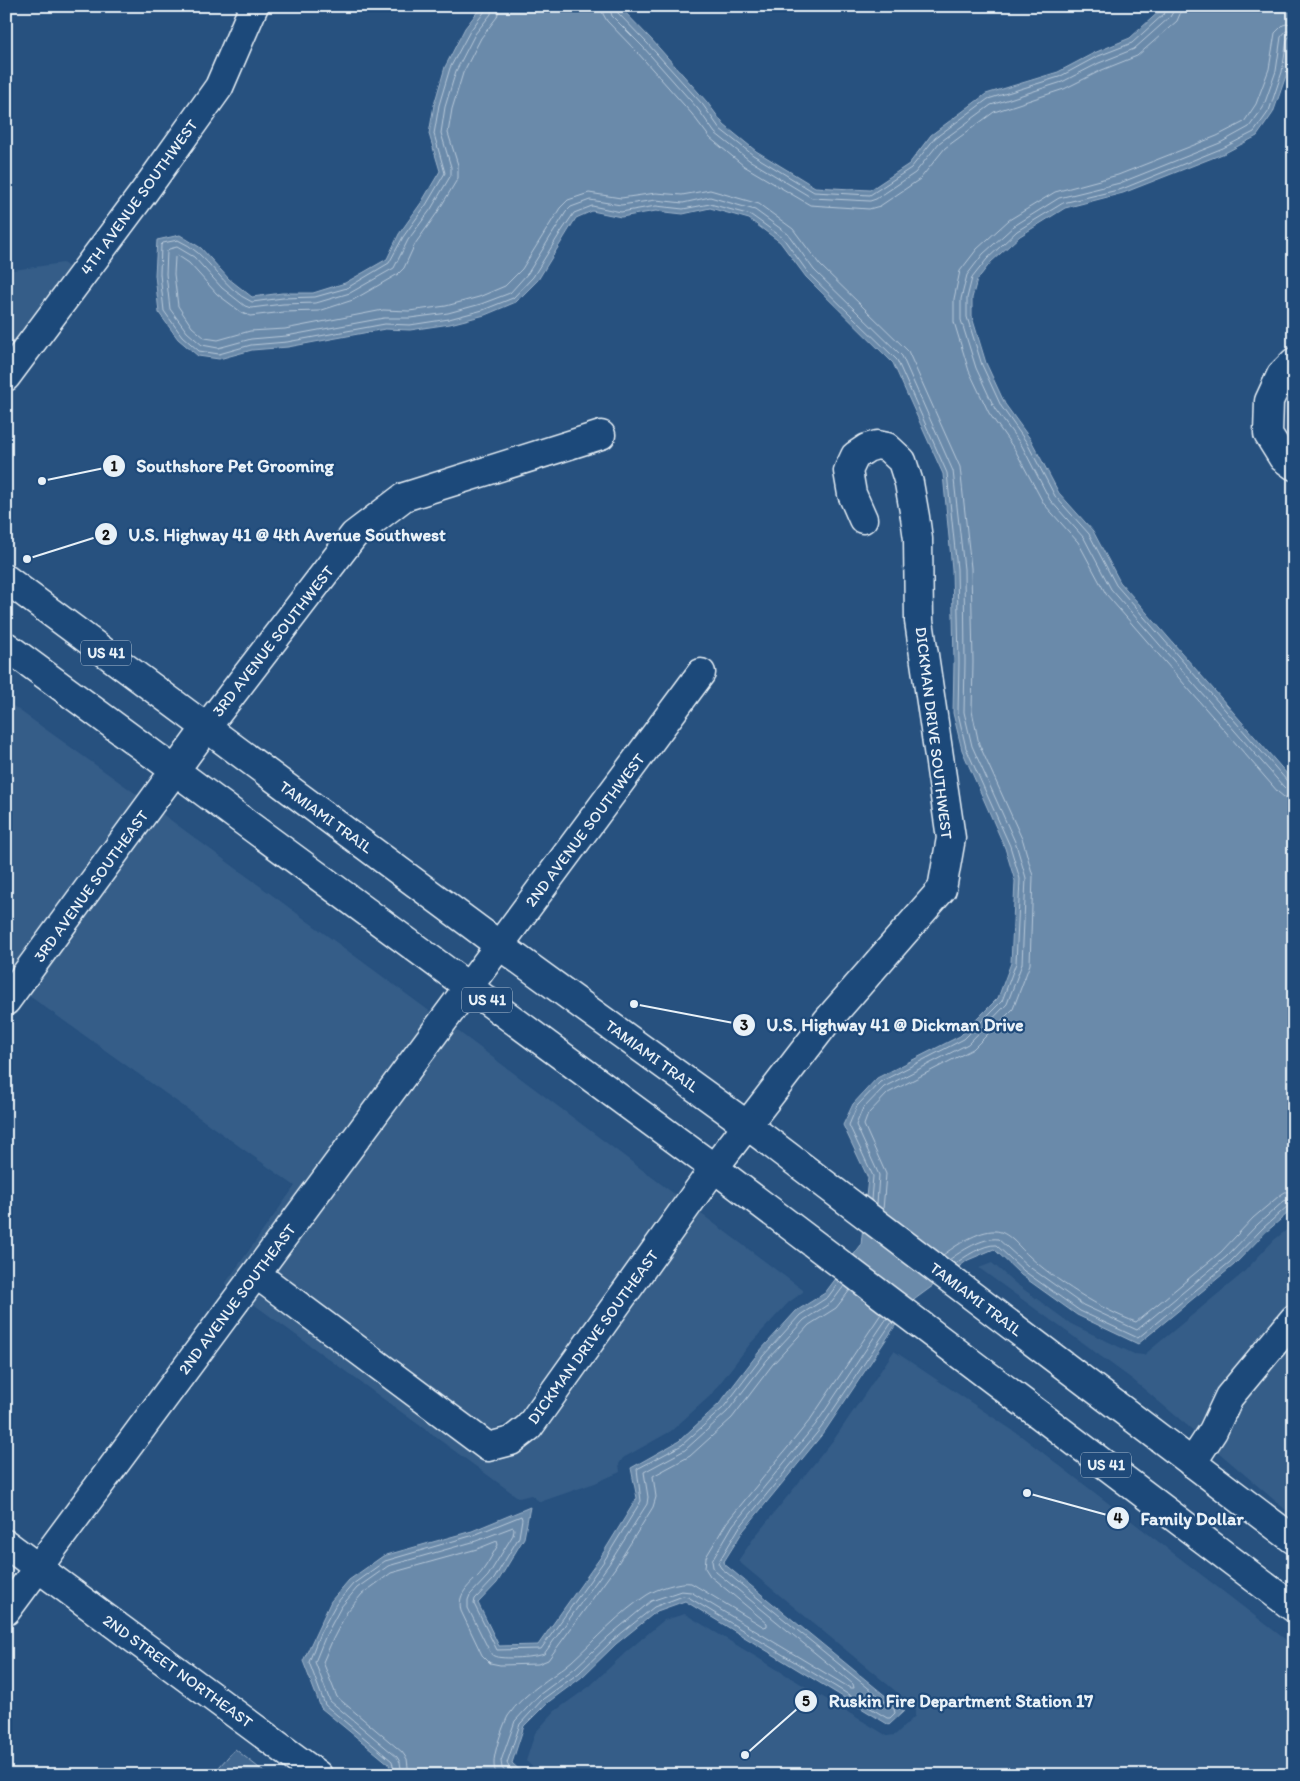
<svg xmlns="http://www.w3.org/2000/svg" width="1300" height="1781" font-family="Itim,sans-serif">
  <rect width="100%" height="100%" fill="#27517f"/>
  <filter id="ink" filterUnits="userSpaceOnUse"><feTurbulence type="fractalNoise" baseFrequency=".02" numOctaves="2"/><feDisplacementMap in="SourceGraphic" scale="10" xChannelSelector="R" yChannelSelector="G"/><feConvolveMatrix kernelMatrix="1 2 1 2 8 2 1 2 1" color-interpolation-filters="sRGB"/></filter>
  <g filter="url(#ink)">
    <g fill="#355d88">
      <polygon points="63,263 70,268 6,353 6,271"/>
      <polygon points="6,701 139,796 6,977"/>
      <polygon points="161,813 432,1013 229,1286 225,1284 295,1186 28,995"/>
      <polygon points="455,1029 677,1196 519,1417 488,1432 275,1272"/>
      <polygon points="700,1213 803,1290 803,1292 788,1303 750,1344 710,1396 671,1431 623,1458 619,1464 620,1472 595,1483 540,1502 531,1495 519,1498 252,1303 260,1292 495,1459 536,1439 541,1436"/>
      <polygon points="1294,1224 1294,1297 1218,1388 1195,1432 1132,1379 979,1268 992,1263 1015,1283 1071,1324 1134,1354 1144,1355 1242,1274 1274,1240"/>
      <polygon points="1294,1341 1294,1517 1217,1451 1226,1438 1241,1405"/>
      <polygon points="894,1351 1021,1436 1294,1646 1294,1775 541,1775 526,1761 535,1733 555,1711 590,1686 625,1653 664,1620 685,1614 884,1734 887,1736 895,1735 912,1719 915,1716 915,1709 910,1703 738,1561 753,1539 835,1438"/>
    </g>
    <polygon fill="#436891" stroke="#96acc4" points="235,1749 268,1775 212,1775"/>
    <polygon fill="#6b8aaa" stroke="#9db3c9" points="482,6 619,6 651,39 707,102 724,125 756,151 815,187 870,190 909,164 931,135 986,94 1058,72 1094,53 1130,38 1162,9 1162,6 1294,6 1294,21 1287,73 1273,113 1257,136 1225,153 1123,193 1065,208 1020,236 991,262 977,280 972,298 972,317 986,363 1005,404 1031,440 1059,493 1093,531 1120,582 1294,782 1294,1208 1266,1232 1234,1265 1138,1344 1077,1315 1021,1275 994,1249 968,1260 911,1302 825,1431 743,1531 723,1563 904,1711 889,1725 685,1601 657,1611 616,1644 582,1677 547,1703 524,1726 512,1763 525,1775 391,1775 389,1764 321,1708 303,1661 331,1601 349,1580 383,1556 472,1531 530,1507 524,1538 497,1583 478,1603 499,1646 538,1645 600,1558 637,1498 631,1468 679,1441 719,1404 759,1352 796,1311 825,1293 861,1245 868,1178 843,1125 853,1104 877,1078 960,1036 998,998 1011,963 1015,881 1005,848 962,750 953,713 954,662 952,569 943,474 893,363 806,277 780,242 749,219 710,208 683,214 656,211 621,217 592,211 576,218 538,280 516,302 485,315 450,324 410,330 385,329 288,347 252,350 219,359 198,356 178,339 159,313 155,275 157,240 180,235 201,248 229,279 252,297 282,293 313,293 345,283 387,259 399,234 421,203 440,171 429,134 434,105 445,67 465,28"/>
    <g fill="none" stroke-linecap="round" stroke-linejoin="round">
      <g stroke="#b6c8d9" stroke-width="1">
        <path d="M486 6 485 11 470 31 450 68 439 105 434 134 445 173 426 205 403 237 389 263 347 288 315 297 283 298 252 302C222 289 209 253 178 240L163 243 161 245 160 274 164 311 182 336 199 351 219 354 251 345 287 342 385 324 410 325 449 319 483 310 513 298 533 277 559 235 574 213 592 206 621 212 656 206 683 209 710 204 751 215 783 238 809 274 897 360 947 473 957 569 959 662 958 713 966 748 1010 846 1020 879 1016 963 1002 1001 964 1039 880 1082 857 1106 849 1125 873 1176 871 1200"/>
        <polyline points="492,6 491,14 475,34 456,71 445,107 441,133 451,167 451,175 431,209 408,240 394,268 350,293 316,303 283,304 251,308 245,306 222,288 194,257 177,247 169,249 167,251 166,274 170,309 187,332 202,345 218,348 251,339 286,336 384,318 410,318 448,313 481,304 510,293 528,273 566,212 571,207 590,200 621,205 656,200 683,203 710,197 755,210 788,234 814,270 902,356 953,471 964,569 965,662 964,712 972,746 1016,844 1026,878 1022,964 1007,1004 968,1044 884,1087 862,1110 856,1125 879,1175 877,1204"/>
        <polyline points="500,6 497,17 481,38 463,73 452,109 448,133 458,165 458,178 437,213 415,244 404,268 398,274 353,300 319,311 284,312 250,316 241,312 217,294 189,263 177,255 175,257 174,274 178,306 192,327 205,338 218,340 250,331 285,329 383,310 409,311 446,306 479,297 505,286 522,269 560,208 568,200 589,193 621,198 656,193 682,195 710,190 759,204 793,229 820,265 908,351 960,467 971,568 973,662 972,711 979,744 1023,841 1033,876 1030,964 1013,1009 973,1049 888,1093 868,1114 864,1125 886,1174 883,1210"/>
        <polyline points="602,6 603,14 607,21 637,52 692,114 710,138 744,166 810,205 869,209 880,206 920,179 945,148 994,112 1064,89 1102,70 1137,56 1177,21 1180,14 1181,6"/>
        <polyline points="609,6 612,16 643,47 698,109 715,133 749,160 812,198 870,201 876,199 915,173 939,143 991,105 1062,82 1099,63 1134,49 1170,17 1173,12 1173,6"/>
        <polyline points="616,6 617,12 647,43 703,105 720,129 753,155 814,192 870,195 911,168 935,138 988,99 1059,77 1096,57 1132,43 1165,13 1167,6"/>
        <polyline points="1294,22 1283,25 1275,33 1269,69 1256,104 1244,122 1217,136 1118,175 1055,192 1009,220 977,249 960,271 954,299 954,322 969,371 989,413 1015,450 1044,504 1078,542 1106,594 1278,792 1284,797 1294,798"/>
        <polyline points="1294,30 1286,31 1281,37 1276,71 1263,108 1249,127 1220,143 1120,183 1059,198 1014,226 983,254 967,275 961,299 961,320 976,368 995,409 1022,446 1050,500 1084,538 1111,589 1283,786 1287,790 1294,791"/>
        <polyline points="1294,36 1289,37 1287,40 1282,72 1269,111 1254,132 1223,148 1122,189 1063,203 1017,231 987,259 972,278 967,298 967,317 982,365 1001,406 1027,443 1055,496 1089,534 1116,585 1288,782 1294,784"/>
        <path d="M943 1255C955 1246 979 1230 995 1231 1008 1231 1019 1247 1028 1255 1053 1279 1103 1311 1136 1322L1221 1252 1253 1218 1279 1196 1285 1192 1294 1191"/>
        <path d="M949 1260C961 1251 983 1237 998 1239L1028 1266 1083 1305 1137 1330 1226 1257 1258 1224 1284 1201 1294 1198"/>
        <path d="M955 1264C964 1257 984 1244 996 1245L1024 1271 1080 1311 1138 1338 1230 1262 1263 1228 1288 1206 1294 1205"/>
        <polyline points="395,1775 392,1761 325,1705 309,1662 320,1633 336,1604 353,1584 385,1561 474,1535 521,1516 522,1519 519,1537 494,1579 475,1599 474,1604 497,1650 541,1649 604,1561 641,1501 637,1469 682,1445 723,1408 763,1356 800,1315 828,1297 839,1282"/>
        <path d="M402 1775 400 1762 397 1757 330 1701 315 1662 326 1635 341 1607 357 1588 388 1566 476 1541 513 1527 514 1529 513 1535 488 1576 470 1595 468 1600V1608L489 1650C491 1653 491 1655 494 1656 502 1660 537 1657 544 1654L609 1564 647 1504 648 1497 644 1472 685 1450 727 1412 767 1360 804 1320 832 1302 844 1286"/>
        <path d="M409 1775 407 1759 402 1752 337 1697 323 1662 333 1639 347 1612 362 1594 391 1573 477 1549 497 1541 498 1545C493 1553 489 1562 483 1570 474 1583 456 1591 461 1611L482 1655 490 1663 500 1665 538 1664 548 1660 615 1568 653 1507 656 1497 653 1476 690 1456 732 1418 773 1364 809 1325 836 1308 850 1290"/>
        <path d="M497 1775C495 1771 494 1768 494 1764 493 1755 503 1725 508 1716 524 1692 551 1679 572 1661 596 1639 619 1613 647 1595 656 1589 680 1581 691 1583L764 1627 767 1626V1623L710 1576 705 1568 706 1557 727 1522 810 1420 881 1314"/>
        <polyline points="508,1775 502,1768 501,1761 515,1721 539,1695 575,1668 609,1636 651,1601 681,1591 691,1592 850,1688 854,1688 853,1684 716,1572 713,1567 712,1561 733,1525 816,1424 887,1318"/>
        <polyline points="517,1775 509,1767 507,1763 520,1724 543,1699 579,1673 613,1640 654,1607 683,1596 688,1597 887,1718 890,1718 895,1713 894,1709 721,1568 718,1563 739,1528 821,1428 892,1322"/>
      </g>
      <defs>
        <g id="minor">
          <polyline points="1294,362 1281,375 1269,401 1268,434 1283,458 1294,466"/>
          <polyline points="6,377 144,192 219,87 254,6"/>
          <polyline points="6,1001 206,728 354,535 404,497 601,435"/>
          <polyline points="256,1274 488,1447 511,1441 529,1427 714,1168 827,1021 942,889 951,838 919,621 918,539 915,517 909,483 902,461 887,447 877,445 867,448 855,456 848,471 852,494 863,519"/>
          <polyline points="1192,1463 1213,1431 1229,1397 1294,1319"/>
          <polyline points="6,1544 318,1775"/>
          <polyline points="6,1611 701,673"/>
        </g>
        <g id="major">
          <polyline points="6,579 499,945 747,1125 1294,1540"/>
          <polyline points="6,646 714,1168 1294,1608"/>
        </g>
      </defs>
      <use href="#minor" stroke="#e8f1f8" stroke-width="31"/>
      <use href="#major" stroke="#e8f1f8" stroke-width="31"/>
      <use href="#minor" stroke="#1f4a7a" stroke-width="28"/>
      <use href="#major" stroke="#1f4a7a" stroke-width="28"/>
    </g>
  </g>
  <g text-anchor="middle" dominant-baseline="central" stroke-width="4.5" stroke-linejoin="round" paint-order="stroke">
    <g fill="#1f4a7a" stroke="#acbfd2" stroke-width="1">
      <rect x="81" y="640.5" width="50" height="25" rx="4"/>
      <rect x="462" y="987.5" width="50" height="25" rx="4"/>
      <rect x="1081" y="1452.5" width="50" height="25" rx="4"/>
    </g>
    <g font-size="15" font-weight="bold" fill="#e8f1f8">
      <text x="106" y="653">US 41</text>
      <text x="487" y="1000">US 41</text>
      <text x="1106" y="1465">US 41</text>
    </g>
    <g font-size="16" fill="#e8f1f8" stroke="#1f4a7a">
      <text transform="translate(139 197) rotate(-54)">4TH AVENUE SOUTHWEST</text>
      <text transform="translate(273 641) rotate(-52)">3RD AVENUE SOUTHWEST</text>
      <text transform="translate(934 733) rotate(83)">DICKMAN DRIVE SOUTHWEST</text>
      <text transform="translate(326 817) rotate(36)">TAMIAMI TRAIL</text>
      <text transform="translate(585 830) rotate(-53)">2ND AVENUE SOUTHWEST</text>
      <text transform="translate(91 886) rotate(-54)">3RD AVENUE SOUTHEAST</text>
      <text transform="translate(652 1056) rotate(36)">TAMIAMI TRAIL</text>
      <text transform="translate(237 1299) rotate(-53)">2ND AVENUE SOUTHEAST</text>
      <text transform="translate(976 1299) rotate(37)">TAMIAMI TRAIL</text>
      <text transform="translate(593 1337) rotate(-54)">DICKMAN DRIVE SOUTHEAST</text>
      <text transform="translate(178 1671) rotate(36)">2ND STREET NORTHEAST</text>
    </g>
  </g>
  <path fill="none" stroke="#e8f1f8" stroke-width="2" d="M42 481L114 466M27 559L106 534M634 1004L744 1025M1027 1493L1118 1518M745 1755L806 1701"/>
  <g fill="#e8f1f8" stroke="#1f4a7a" stroke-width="2">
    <circle cx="42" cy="481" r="5"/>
    <circle cx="27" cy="559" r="5"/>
    <circle cx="634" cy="1004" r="5"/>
    <circle cx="1027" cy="1493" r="5"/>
    <circle cx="745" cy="1755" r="5"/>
    <circle cx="114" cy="466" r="12"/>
    <circle cx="106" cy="534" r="12"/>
    <circle cx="744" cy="1025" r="12"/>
    <circle cx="1118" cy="1518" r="12"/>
    <circle cx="806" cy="1701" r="12"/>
  </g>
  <g font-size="15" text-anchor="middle" font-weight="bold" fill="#111">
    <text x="114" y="471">1</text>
    <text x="106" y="540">2</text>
    <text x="744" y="1030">3</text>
    <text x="1118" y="1523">4</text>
    <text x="806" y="1706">5</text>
  </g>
  <g font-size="18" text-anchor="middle" font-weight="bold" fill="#e8f1f8" stroke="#1f4a7a" stroke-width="4.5" stroke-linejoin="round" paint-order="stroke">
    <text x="235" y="472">Southshore Pet Grooming</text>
    <text x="287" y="541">U.S. Highway 41 @ 4th Avenue Southwest</text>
    <text x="895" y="1031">U.S. Highway 41 @ Dickman Drive</text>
    <text x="1192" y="1525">Family Dollar</text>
    <text x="961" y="1707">Ruskin Fire Department Station 17</text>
  </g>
  <rect width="1300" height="1781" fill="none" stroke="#1f4a7a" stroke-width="25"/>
  <rect x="12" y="12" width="1275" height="1756" fill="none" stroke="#e8f1f8" stroke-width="2" filter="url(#ink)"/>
</svg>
